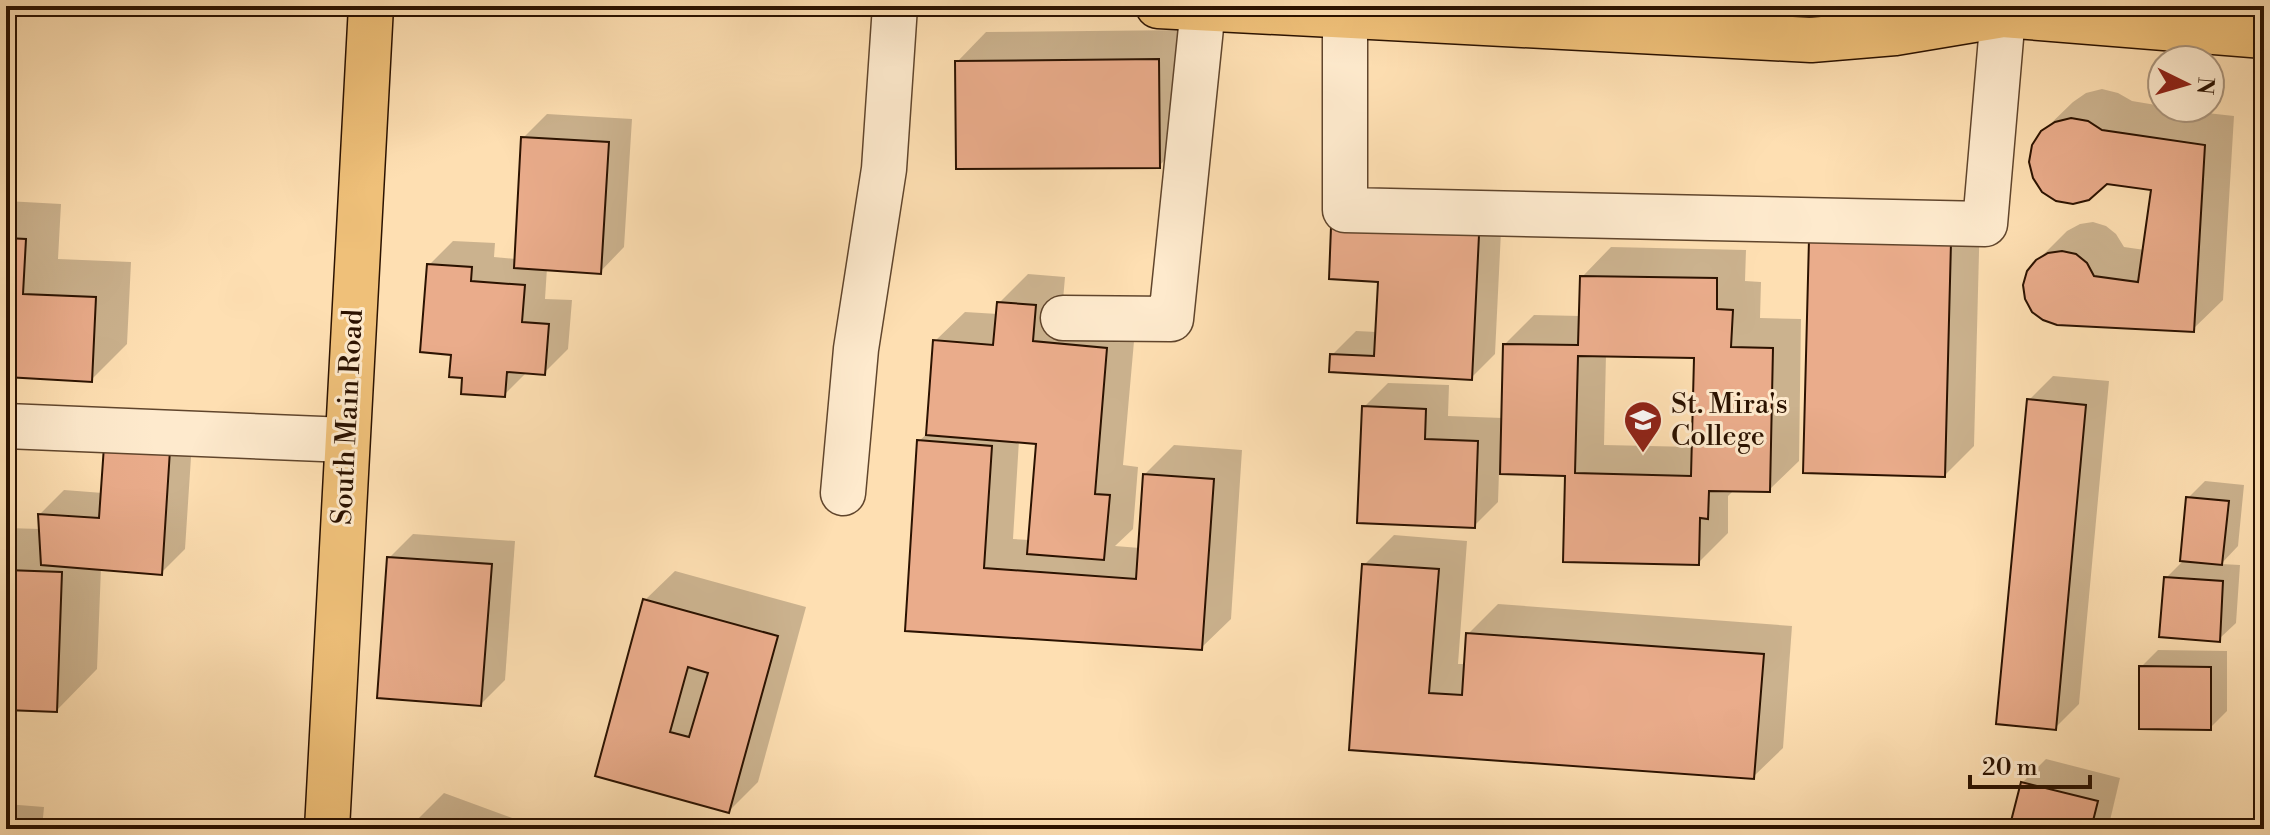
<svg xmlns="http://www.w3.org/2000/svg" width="2270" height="835" font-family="'Libre Bodoni',serif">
  <rect width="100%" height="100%" fill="#fedfb2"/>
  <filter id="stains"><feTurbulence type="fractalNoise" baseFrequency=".0025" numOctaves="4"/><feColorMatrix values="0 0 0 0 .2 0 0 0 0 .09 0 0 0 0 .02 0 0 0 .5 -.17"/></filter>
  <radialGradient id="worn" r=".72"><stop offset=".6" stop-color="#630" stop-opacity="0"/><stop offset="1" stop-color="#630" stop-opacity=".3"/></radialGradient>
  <g fill="#0003" fill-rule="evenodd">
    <polygon points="1187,30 1188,136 1159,166 957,62 986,32"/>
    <polygon points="2102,89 2118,93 2132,101 2162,106 2162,108 2234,116 2223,300 2193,329 2037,261 2067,231 2080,224 2093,222 2106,226 2116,234 2124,247 2145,250 2153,188 2106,182 2042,132 2073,102 2086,93"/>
    <polygon points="547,114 632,119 624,247 600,272 547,268 545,299 572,300 568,349 544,373 527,372 504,395 464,377 453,353 429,265 453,241 495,243 494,257 516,259 523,138"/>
    <polygon points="6,201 61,204 58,259 131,262 127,344 91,380 6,375"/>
    <polygon points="1502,211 1495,354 1471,378 1332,355 1356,331 1377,332 1380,280"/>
    <polygon points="1980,214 1974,446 1945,475 1811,240"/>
    <path d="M1611 247 1746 250 1745 281 1761 282 1760 318 1801 319 1799 461 1769 490 1735 489 1728 496V533L1698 563 1568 474 1499 472 1498 502 1474 526 1364 407 1388 383 1449 385 1448 416 1503 418 1505 344 1534 315 1581 316 1582 277ZM1606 354 1696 356 1694 447 1604 445Z"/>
    <path d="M1028 274 1065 277 1062 312 1136 319 1123 465 1138 467 1133 529 1115 546 1140 548 1145 474 1174 445 1242 450 1231 619 1201 648 907 629 919 441 928 433 935 341 965 312 998 314 999 303ZM1019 440 1038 442 1030 540 1013 539Z"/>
    <polygon points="2053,376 2109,381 2079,704 2055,728 2029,400"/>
    <polygon points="193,427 185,549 161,573 101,568 97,669 57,710 6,708 6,528 41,529 40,514 64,490 103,493"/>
    <polygon points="2205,481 2244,485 2238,546 2221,564 2240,565 2236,623 2219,639 2166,578 2182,562 2188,498"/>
    <polygon points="413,534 515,541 505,680 481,704 389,558"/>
    <polygon points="1394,535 1467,541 1458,664 1466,664 1468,634 1498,604 1792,626 1783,748 1753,777 1351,749 1364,565"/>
    <polygon points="675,571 806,607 758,782 729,811 597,775 645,600"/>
    <polygon points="2158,650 2227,651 2227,711 2210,728 2141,667"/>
    <polygon points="6,746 10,746 6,801"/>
    <polygon points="2046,759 2120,778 2108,829 2011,829 2022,783"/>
    <polygon points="444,793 542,829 413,829 415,822"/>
    <polygon points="6,804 44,807 42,829 6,829"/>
  </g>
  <g fill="#eaac8b" stroke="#2b1200" stroke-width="2" fill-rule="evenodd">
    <polygon points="1159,59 1160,168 956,169 955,61"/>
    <polygon points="2071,118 2088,121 2102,130 2205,145 2194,332 2057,325 2043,320 2032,312 2025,299 2023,285 2027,271 2036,260 2048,253 2062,251 2076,254 2087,263 2094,276 2138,282 2151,190 2107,184 2089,200 2073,204 2056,201 2042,192 2033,178 2029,162 2032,145 2041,131 2055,122"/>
    <polygon points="521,137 609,142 601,274 514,268"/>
    <polygon points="1331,227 1479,235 1472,380 1329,372 1330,354 1374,356 1378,282 1329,279"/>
    <polygon points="6,238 26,239 23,294 96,297 92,382 6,377"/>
    <polygon points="1809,239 1951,242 1945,477 1803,473"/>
    <polygon points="427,264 472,267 471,281 525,285 522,322 549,324 545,375 507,372 505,397 461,394 462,378 449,377 451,355 420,352"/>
    <path d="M1580 276 1717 278V309L1733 310 1731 347 1773 348 1770 492 1709 491 1708 519 1700 518 1699 565 1563 562 1565 476 1500 474 1503 344 1578 345ZM1578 356 1694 358 1691 476 1575 473Z"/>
    <polygon points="997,302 1036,305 1033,341 1107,348 1095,494 1110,495 1104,560 1027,554 1036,444 926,435 933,340 993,345"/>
    <polygon points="2027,399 2086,405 2056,730 1996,724"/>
    <polygon points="1362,406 1426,409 1425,439 1478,441 1475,528 1357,523"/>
    <polygon points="917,440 992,446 984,568 1136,579 1143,474 1214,479 1202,650 905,631"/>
    <polygon points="104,446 170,450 162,575 41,565 38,514 99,518"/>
    <polygon points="2186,497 2229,501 2222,565 2180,561"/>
    <polygon points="387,557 492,564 481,706 377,698"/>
    <polygon points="1362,564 1439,569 1429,693 1462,695 1466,633 1764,654 1754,779 1349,750"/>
    <polygon points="6,570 62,572 57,712 6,710"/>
    <polygon points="2164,577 2223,581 2220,642 2159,637"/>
    <path d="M643 599 778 636 729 813 595 776ZM688 667 708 673 689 737 670 732Z"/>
    <polygon points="2139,666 2211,667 2211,730 2139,729"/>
    <polygon points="2021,782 2098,801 2091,829 2009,829"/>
  </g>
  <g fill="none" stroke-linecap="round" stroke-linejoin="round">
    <defs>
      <g id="minor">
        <polyline points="1345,16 1345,210 1985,224 2003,15"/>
        <polyline points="1063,318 1171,319 1203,8"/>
        <polyline points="6,426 347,440"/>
        <polyline points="843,493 856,349 884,169 895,6"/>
      </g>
      <g id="major">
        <polyline points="1158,6 1811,40 1895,33 2003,15 2264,36"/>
        <polyline points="327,829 371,6"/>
      </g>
    </defs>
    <use href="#minor" stroke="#60452c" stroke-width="47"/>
    <use href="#major" stroke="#2b1200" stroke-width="47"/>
    <use href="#minor" stroke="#feeacd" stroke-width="44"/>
    <use href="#major" stroke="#efc079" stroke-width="44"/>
  </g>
  <defs>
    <symbol id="university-pin" viewBox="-11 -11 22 30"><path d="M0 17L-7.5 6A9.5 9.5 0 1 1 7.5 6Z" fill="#8f2418" stroke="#feeacd"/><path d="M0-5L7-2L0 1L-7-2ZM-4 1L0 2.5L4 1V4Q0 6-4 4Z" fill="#fff"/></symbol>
  </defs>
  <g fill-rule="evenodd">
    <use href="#university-pin" x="1621" y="398" width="44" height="60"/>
  </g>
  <g text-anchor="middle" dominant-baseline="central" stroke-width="6" stroke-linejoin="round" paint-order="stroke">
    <g font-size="28" fill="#2b1200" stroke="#feeacd" text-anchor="start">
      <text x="1671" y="404">St. Mira's<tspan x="1671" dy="32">College</tspan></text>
    </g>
    <g font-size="28" fill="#2b1200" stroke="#feeacd">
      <text transform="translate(348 417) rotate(-87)">South Main Road</text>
    </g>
  </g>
  <rect width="2270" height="835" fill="none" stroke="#fedfb2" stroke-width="32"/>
  <rect x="8" y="8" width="2254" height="819" fill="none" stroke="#2b1200" stroke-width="4"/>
  <rect x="16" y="16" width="2238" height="803" fill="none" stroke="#2b1200" stroke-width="2"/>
  <g transform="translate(2186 84) rotate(95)"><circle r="38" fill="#feeacd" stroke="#aa947b" stroke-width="2"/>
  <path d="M0-6L14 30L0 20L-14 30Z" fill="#8f2418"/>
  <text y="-12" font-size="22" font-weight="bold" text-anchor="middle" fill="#2b1200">N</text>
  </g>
  <path d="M1970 775v12h120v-12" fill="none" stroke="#2b1200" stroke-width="4"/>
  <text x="1982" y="775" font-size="24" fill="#2b1200" stroke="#feeacd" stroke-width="6" paint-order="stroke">20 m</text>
  <rect width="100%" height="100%" filter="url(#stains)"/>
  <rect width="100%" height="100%" fill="url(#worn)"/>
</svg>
